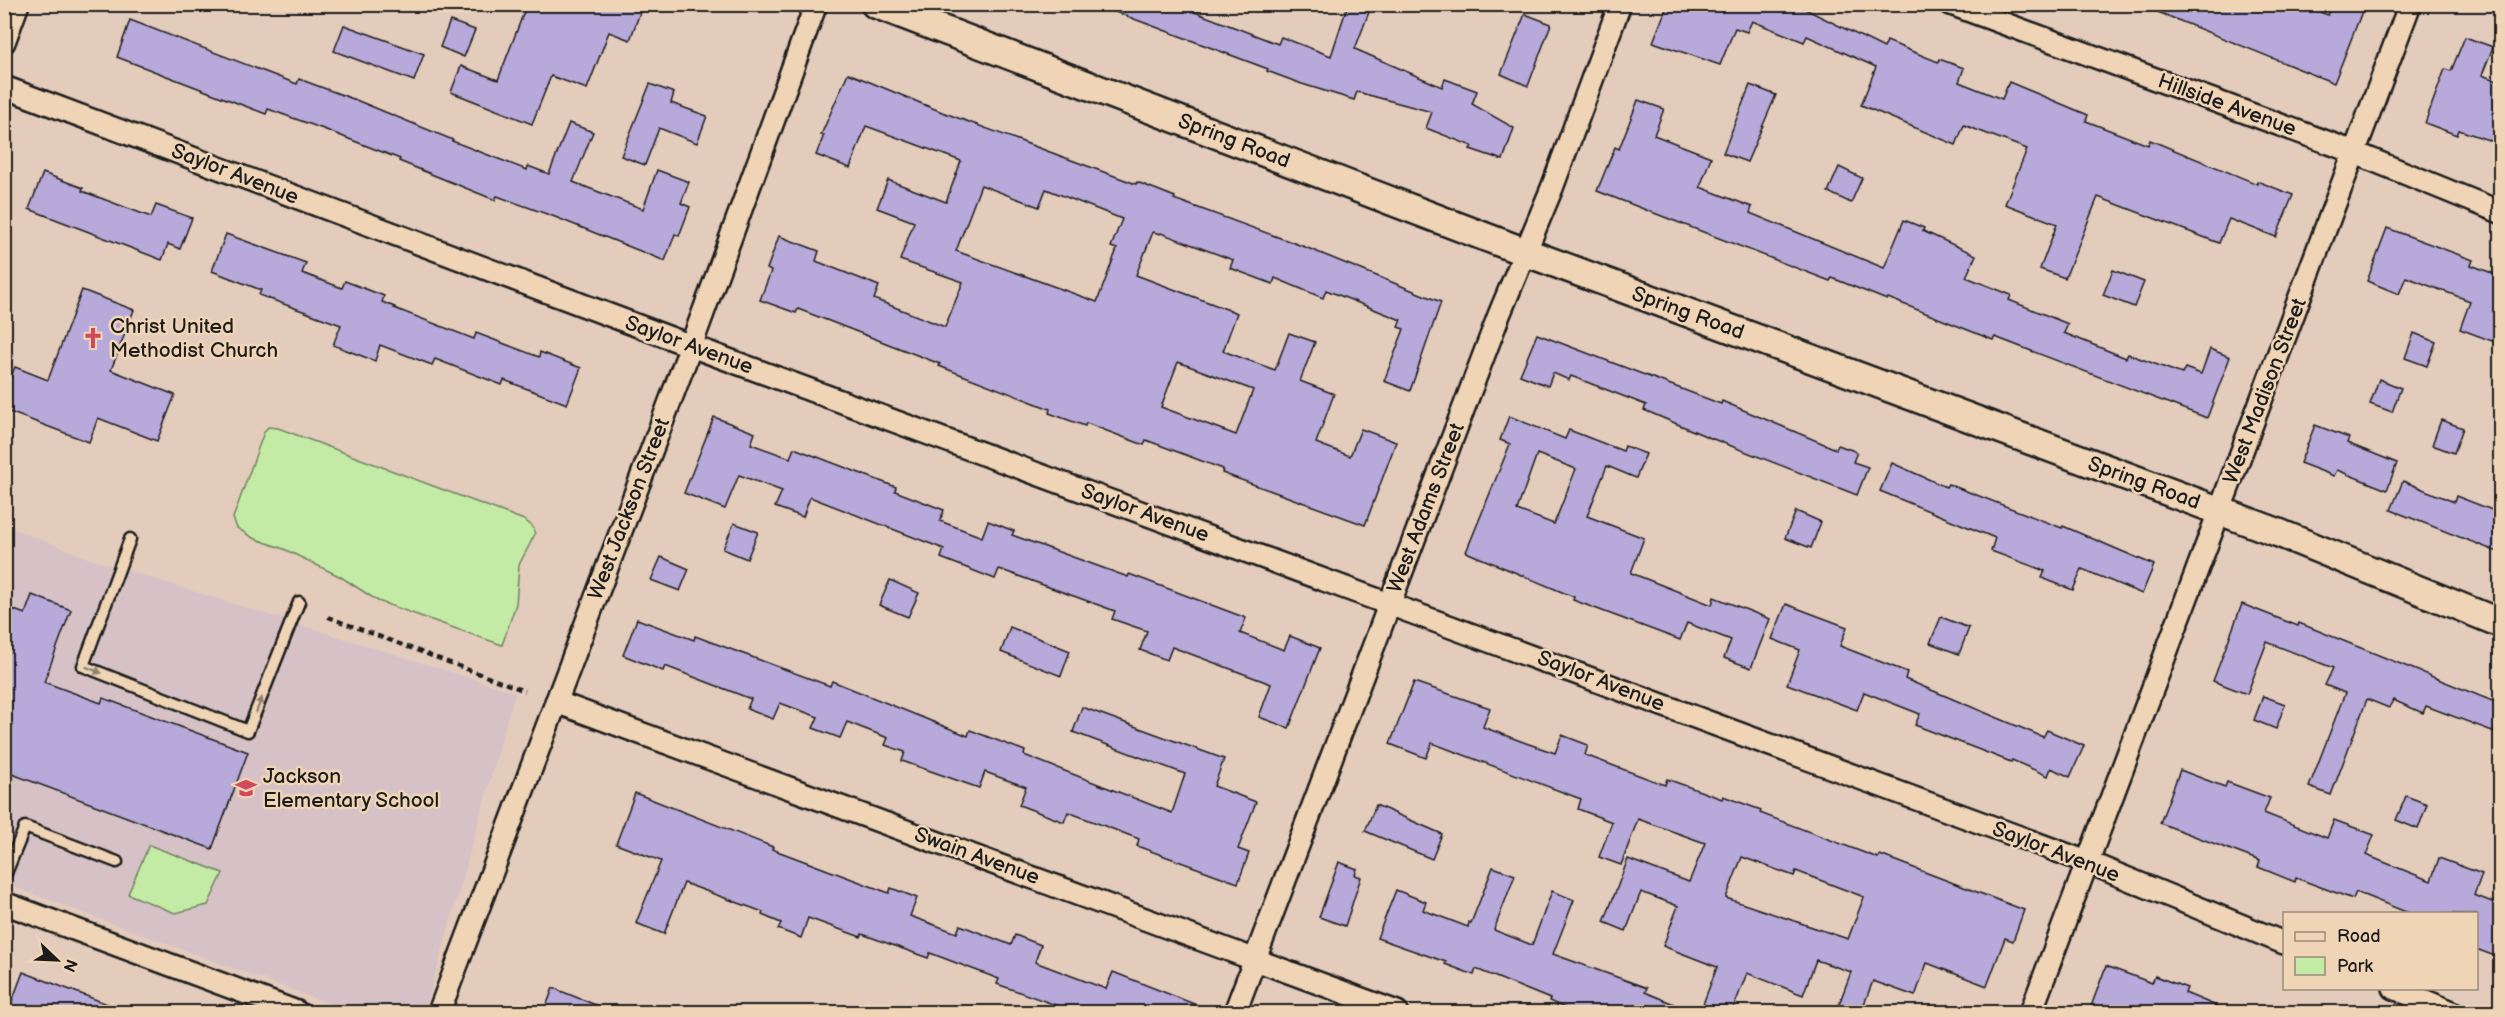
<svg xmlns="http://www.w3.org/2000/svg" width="2505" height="1017" font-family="'Balsamiq Sans',sans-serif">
  <rect width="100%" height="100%" fill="#e4ccbd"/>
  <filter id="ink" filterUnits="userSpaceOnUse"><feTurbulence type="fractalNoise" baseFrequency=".0167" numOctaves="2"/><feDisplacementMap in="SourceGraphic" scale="12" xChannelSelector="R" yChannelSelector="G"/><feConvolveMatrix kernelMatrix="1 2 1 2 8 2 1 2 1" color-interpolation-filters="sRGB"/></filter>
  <g filter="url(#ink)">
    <polygon fill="#d6c2c6" points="4,525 91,559 515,692 425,1012 351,1012 5,884"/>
    <g fill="#c4eba6" stroke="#708461" stroke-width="1.5">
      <polygon points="268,427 278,428 524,520 532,526 535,534 519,565 516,604 502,645 378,601 341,577 284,549 253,538 237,528 233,518 264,432"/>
      <polygon points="149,845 223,873 208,905 175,913 128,894"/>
    </g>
    <g fill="#b7aadb" stroke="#1c1c1c" stroke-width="1.5" fill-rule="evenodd">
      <polygon points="527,4 643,4 630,40 609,32 587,89 551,76 532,124 451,92 461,66 498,80"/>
      <polygon points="1103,4 1174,4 1278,44 1281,37 1331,56 1348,4 1372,4 1355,49 1442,87 1445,79 1477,91 1472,104 1514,128 1503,160 1470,149 1472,146 1426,128 1432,112 1357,92 1354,100 1302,84 1267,71 1268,69 1102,7"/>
      <polygon points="1668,4 1795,4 1884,48 1887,41 1938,62 1939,59 1964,68 1959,82 2002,99 2009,82 2088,115 2086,121 2148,145 2150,140 2257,184 2257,181 2293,195 2276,237 2229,219 2219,243 2098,197 2065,278 2040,269 2057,224 2005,204 2027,149 1964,125 1956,145 1861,105 1876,67 1807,36 1804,42 1752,21 1747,32 1735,28 1720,65 1653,42"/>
      <polygon points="2138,4 2298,4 2328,15 2332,4 2365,4 2334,83"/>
      <polygon points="1525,14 1551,24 1528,86 1501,74"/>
      <polygon points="130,20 297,84 299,79 356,100 453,140 452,141 527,170 528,166 549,174 569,123 593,132 573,182 643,209 657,170 689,182 681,203 690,207 679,236 675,234 665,261 555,217 497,196 495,200 399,161 400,159 326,130 268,109 266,114 117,57"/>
      <polygon points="450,21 475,30 464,57 440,47"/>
      <polygon points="344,25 424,54 414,81 334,51"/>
      <polygon points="2465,37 2493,47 2482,75 2500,82 2500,144 2459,130 2457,135 2425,123 2445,69 2451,71"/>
      <path d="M848 73 942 112 1136 184 1137 182 1175 197 1174 199 1305 247 1441 302 1410 391 1384 381 1404 329 1398 327 1401 320 1326 290 1323 298 1275 278 1273 284 1230 268 1233 260 1161 233 1160 234 1153 232 1136 275 1237 313 1223 351 1275 370 1289 333 1315 342 1300 381 1334 394 1316 443 1350 456 1361 429 1396 442 1365 525 1222 473 1223 469 1146 440 1144 445 1086 423 1085 426 1049 413 1050 409 939 366 940 364 798 309 796 313 760 300 771 271 767 269 779 236 819 251 816 261 879 286 874 299 945 327 963 282 900 260 914 222 877 208 888 180 946 202 961 161 866 126 850 168 816 155 824 135H821ZM981 185 1039 207 1046 189 1122 219 1111 247 1117 249 1097 302 956 251ZM1178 362 1253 390 1236 435 1161 407Z"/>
      <polygon points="650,84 674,93 671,103 707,116 697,143 659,128 645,165 621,156"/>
      <polygon points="1750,85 1776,95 1747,162 1723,153"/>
      <polygon points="1638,100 1664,109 1654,135 1711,157 1700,187 1752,207 1750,213 1884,268 1904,220 1924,228 1923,231 1976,255 1966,277 2011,295 2009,300 2068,324 2064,333 2126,358 2128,354 2182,374 2185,368 2201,374 2210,349 2230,357 2207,418 1995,337 1993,340 1888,298 1887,300 1832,278 1830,281 1597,191 1615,147 1619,149"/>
      <polygon points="1839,167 1862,178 1851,203 1828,192"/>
      <polygon points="43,173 83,188 82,191 151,217 156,205 192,218 180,249 168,244 162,260 29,209"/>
      <polygon points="2387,228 2473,260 2471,265 2500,276 2500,344 2460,329 2470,301 2406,277 2399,294 2367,281"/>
      <polygon points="226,234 306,263 302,273 342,288 345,281 384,296 382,302 395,307 394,308 474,339 476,333 539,357 540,352 581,368 567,404 504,380 502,385 435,359 432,365 380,345 375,361 333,345 341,325 259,295 261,290 212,271"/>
      <polygon points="2113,270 2144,282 2134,307 2103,295"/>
      <polygon points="82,290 134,310 111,370 175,395 157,441 98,418 89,442 4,410 4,393 15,367 48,380"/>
      <polygon points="2414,333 2436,342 2427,366 2405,358"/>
      <polygon points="1537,334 1721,404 1722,401 1836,449 1838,445 1857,452 1853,462 1868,467 1857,495 1708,437 1644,410 1646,405 1571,376 1569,380 1553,373 1548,386 1520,375"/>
      <polygon points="2379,379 2401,388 2392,412 2370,404"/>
      <path d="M1509 416 1565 439 1569 430 1623 451 1625 446 1646 454 1636 478 1607 466 1587 516 1644 538 1631 573 1712 605 1714 597 1770 619 1751 668 1724 658 1731 640 1687 623 1680 640 1573 600 1574 597 1466 552 1510 444 1500 440ZM1537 454 1576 469 1554 524 1517 510Z"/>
      <polygon points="714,417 755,433 751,444 790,458 794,448 896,487 895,491 944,510 940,521 982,537 988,521 1014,531 1012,535 1128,577 1129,574 1246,618 1240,633 1284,650 1290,636 1320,648 1289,728 1259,717 1271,684 1172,647 1167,660 1140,650 1147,631 1112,619 1115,611 999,569 995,579 941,558 944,549 810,497 803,517 775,507 782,491 739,475 725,509 684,493"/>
      <polygon points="2441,420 2463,428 2454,453 2432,445"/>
      <polygon points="2315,425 2349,438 2347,443 2397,463 2387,490 2337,470 2334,476 2300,463"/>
      <polygon points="1892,463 1946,487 1948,484 2062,528 2063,526 2154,565 2142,594 2082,569 2073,590 2042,578 2045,571 1991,551 1995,538 1880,491"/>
      <polygon points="2403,481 2454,502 2456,496 2500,513 2500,553 2391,510"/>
      <polygon points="1796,511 1821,522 1811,548 1785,538"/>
      <polygon points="734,523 758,532 747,559 723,549"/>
      <polygon points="661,557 689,569 680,591 651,580"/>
      <polygon points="890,580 919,593 908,617 879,605"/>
      <polygon points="32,595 71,610 44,682 101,703 103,698 248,752 212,849 4,771 4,606 25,614"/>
      <polygon points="1786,604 1847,627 1840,646 1907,672 1905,679 2043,737 2047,730 2084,746 2070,777 2051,768 2048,776 2012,760 2011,762 1915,725 1920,714 1864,692 1857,710 1787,684 1800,650 1772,639"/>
      <polygon points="2242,604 2298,626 2299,623 2500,704 2500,734 2426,706 2423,713 2393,700 2389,708 2367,699 2331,795 2309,787 2345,693 2325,685 2333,668 2267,642 2247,694 2213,681"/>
      <polygon points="1941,617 1969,628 1959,654 1930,643"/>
      <polygon points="637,619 694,640 695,636 830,686 832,681 968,736 970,730 1025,751 1024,755 1172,813 1185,774 1073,732 1082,707 1224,759 1214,786 1256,802 1238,849 1249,853 1238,883 1137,846 1139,839 1068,812 1064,822 1019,805 1026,787 985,772 979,788 902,761 905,752 885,745 888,738 847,722 840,738 813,728 818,717 780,703 773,719 747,709 751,699 665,666 663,671 623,655"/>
      <polygon points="1010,627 1070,651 1061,676 1001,652"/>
      <path d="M1414 682 1490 708 1483 727 1526 743 1555 753 1562 735 1588 745 1585 755 1665 785 1667 779 1722 799 1723 796 1761 810 1760 813 1878 858 1880 855 2024 910 2013 941 2005 938 1987 986 1927 963 1915 996 1873 981 1861 1012H1851L1838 1007 1851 972 1816 960 1803 995 1747 973 1732 1012H1700L1717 967 1663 946 1678 906 1641 892 1626 931 1604 922 1628 859 1689 882 1705 843 1638 819 1621 865 1599 857 1612 822 1578 809 1581 799 1432 743 1426 758 1390 744ZM1742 857 1794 876 1796 871 1864 897 1848 939 1726 898Z"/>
      <polygon points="2263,696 2285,704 2276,729 2254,720"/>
      <polygon points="2180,770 2225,787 2227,782 2270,798 2264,813 2327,838 2334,820 2374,835 2366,855 2431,881 2439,858 2482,874 2474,895 2500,905 2500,958 2476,949 2476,914 2411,914 2356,892 2353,899 2296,878 2295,882 2258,867 2260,861 2160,823"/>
      <polygon points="635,793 773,847 772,849 889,893 891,888 917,898 910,916 957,933 960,925 1011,945 1015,935 1041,945 1035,962 1106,989 1113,972 1212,1011 1212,1012 1075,1012 997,984 999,979 930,953 928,958 862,934 861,937 808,918 801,938 778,929 781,923 762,915 763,912 684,883 664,934 636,923 661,861 616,844"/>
      <polygon points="2406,796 2427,804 2418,829 2396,820"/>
      <polygon points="1376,805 1442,834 1432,859 1365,831"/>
      <polygon points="1339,862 1357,869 1355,875 1361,877 1345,926 1319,917"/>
      <polygon points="1493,867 1515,875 1494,930 1532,945 1552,891 1574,900 1553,954 1647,988 1645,992 1693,1012 1574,1012 1549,1001 1550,999 1476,969 1474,975 1445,964 1446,962 1377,938 1396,890 1426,902 1423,910 1468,927 1469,922 1471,923"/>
      <polygon points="2106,966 2152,983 2155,976 2187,988 2185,993 2231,1012 2089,1012"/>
      <polygon points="23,972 126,1011 126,1012 8,1012"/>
      <polygon points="553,988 611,1011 611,1012 544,1012"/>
    </g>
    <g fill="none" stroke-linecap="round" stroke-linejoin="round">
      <defs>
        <g id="service">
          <polyline points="130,539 83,666 248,731 299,602"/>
          <polyline points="4,878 25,827 117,862"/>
        </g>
        <g id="minor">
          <polyline points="1951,4 2343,148 2500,212"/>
          <polyline points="4,42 18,4"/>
          <polyline points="4,87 718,356 2087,862 2284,943"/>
          <polyline points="556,702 1397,1012"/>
          <polyline points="4,903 297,1012"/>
          <polyline points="2394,988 2452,1012"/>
          <polyline points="439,1012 691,346 816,4"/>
          <polyline points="1235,1012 1499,315 1552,188 1620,4"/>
          <polyline points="2031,1012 2410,4"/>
        </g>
        <polyline id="tertiary" points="875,4 1525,252 2279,533 2500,623"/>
      </defs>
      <use href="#service" stroke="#1c1c1c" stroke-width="15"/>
      <use href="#minor" stroke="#1c1c1c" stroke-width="26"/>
      <use href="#tertiary" stroke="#1c1c1c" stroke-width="32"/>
      <polyline stroke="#1c1c1c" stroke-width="4" stroke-dasharray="6 4.5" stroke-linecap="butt" points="328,617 525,691"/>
      <use href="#service" stroke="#efd5b6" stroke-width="10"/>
      <use href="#minor" stroke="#efd5b6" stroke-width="21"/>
      <use href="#tertiary" stroke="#efd5b6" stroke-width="27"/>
    </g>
    <defs><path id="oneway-solid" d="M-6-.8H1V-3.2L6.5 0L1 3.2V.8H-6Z" transform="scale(1.5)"/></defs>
    <g fill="#908271">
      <use href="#oneway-solid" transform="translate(94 670) rotate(22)"/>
      <use href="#oneway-solid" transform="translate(259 705) rotate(-69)"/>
    </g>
  </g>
  <defs>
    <symbol id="church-bare" viewBox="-9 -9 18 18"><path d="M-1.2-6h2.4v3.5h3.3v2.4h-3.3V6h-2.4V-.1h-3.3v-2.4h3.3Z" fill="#d1495b" stroke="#efd5b6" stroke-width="2.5" paint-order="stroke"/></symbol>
    <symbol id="school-bare" viewBox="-9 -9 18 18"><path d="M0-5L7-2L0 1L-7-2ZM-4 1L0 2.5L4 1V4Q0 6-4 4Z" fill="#d1495b" stroke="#efd5b6" stroke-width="2.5" paint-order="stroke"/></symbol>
  </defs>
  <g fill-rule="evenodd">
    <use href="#church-bare" x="78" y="323" width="30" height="30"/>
    <use href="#school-bare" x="231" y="773" width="30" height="30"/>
  </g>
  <g text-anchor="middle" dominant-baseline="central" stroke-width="5" stroke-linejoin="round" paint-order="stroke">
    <g font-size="21" fill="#1c1c1c" stroke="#efd5b6">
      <text transform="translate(2227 105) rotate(20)">Hillside Avenue</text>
      <text transform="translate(1234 141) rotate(21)">Spring Road</text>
      <text transform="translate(235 174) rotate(21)">Saylor Avenue</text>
      <text transform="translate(1688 313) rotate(20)">Spring Road</text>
      <text transform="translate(689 345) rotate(20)">Saylor Avenue</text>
      <text transform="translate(2265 391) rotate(-69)">West Madison Street</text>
      <text transform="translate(2144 483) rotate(20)">Spring Road</text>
      <text transform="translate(1426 508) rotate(-69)">West Adams Street</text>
      <text transform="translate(629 509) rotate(-69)">West Jackson Street</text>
      <text transform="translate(1145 513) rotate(20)">Saylor Avenue</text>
      <text transform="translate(1601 681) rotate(21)">Saylor Avenue</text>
      <text transform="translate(2056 852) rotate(21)">Saylor Avenue</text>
      <text transform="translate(977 856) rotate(20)">Swain Avenue</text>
    </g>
    <g font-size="21" fill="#1c1c1c" stroke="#efd5b6" text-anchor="start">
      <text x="110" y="326">Christ United<tspan x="110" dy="24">Methodist Church</tspan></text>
      <text x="263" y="776">Jackson<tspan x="263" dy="24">Elementary School</tspan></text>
    </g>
  </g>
  <rect width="2505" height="1017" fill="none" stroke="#efd5b6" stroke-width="24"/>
  <rect x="12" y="12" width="2481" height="993" fill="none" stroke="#1c1c1c" stroke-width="2" filter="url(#ink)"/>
  <rect x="2283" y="912" width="195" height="78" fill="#efd5b6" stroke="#9b8b78" stroke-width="1.5"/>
  <rect x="2295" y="932" width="30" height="9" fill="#efd5b6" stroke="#9b8b78" stroke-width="1.5"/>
  <text x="2337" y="942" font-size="18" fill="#1c1c1c">Road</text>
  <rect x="2295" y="957" width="30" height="18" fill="#c4eba6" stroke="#9b8b78" stroke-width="1.5"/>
  <text x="2337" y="972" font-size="18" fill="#1c1c1c">Park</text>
  <g transform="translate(57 960) rotate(113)" stroke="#efd5b6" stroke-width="4.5" paint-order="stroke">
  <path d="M0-4.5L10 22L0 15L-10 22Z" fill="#1c1c1c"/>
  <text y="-9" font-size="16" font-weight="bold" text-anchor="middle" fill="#1c1c1c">N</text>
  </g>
</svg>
